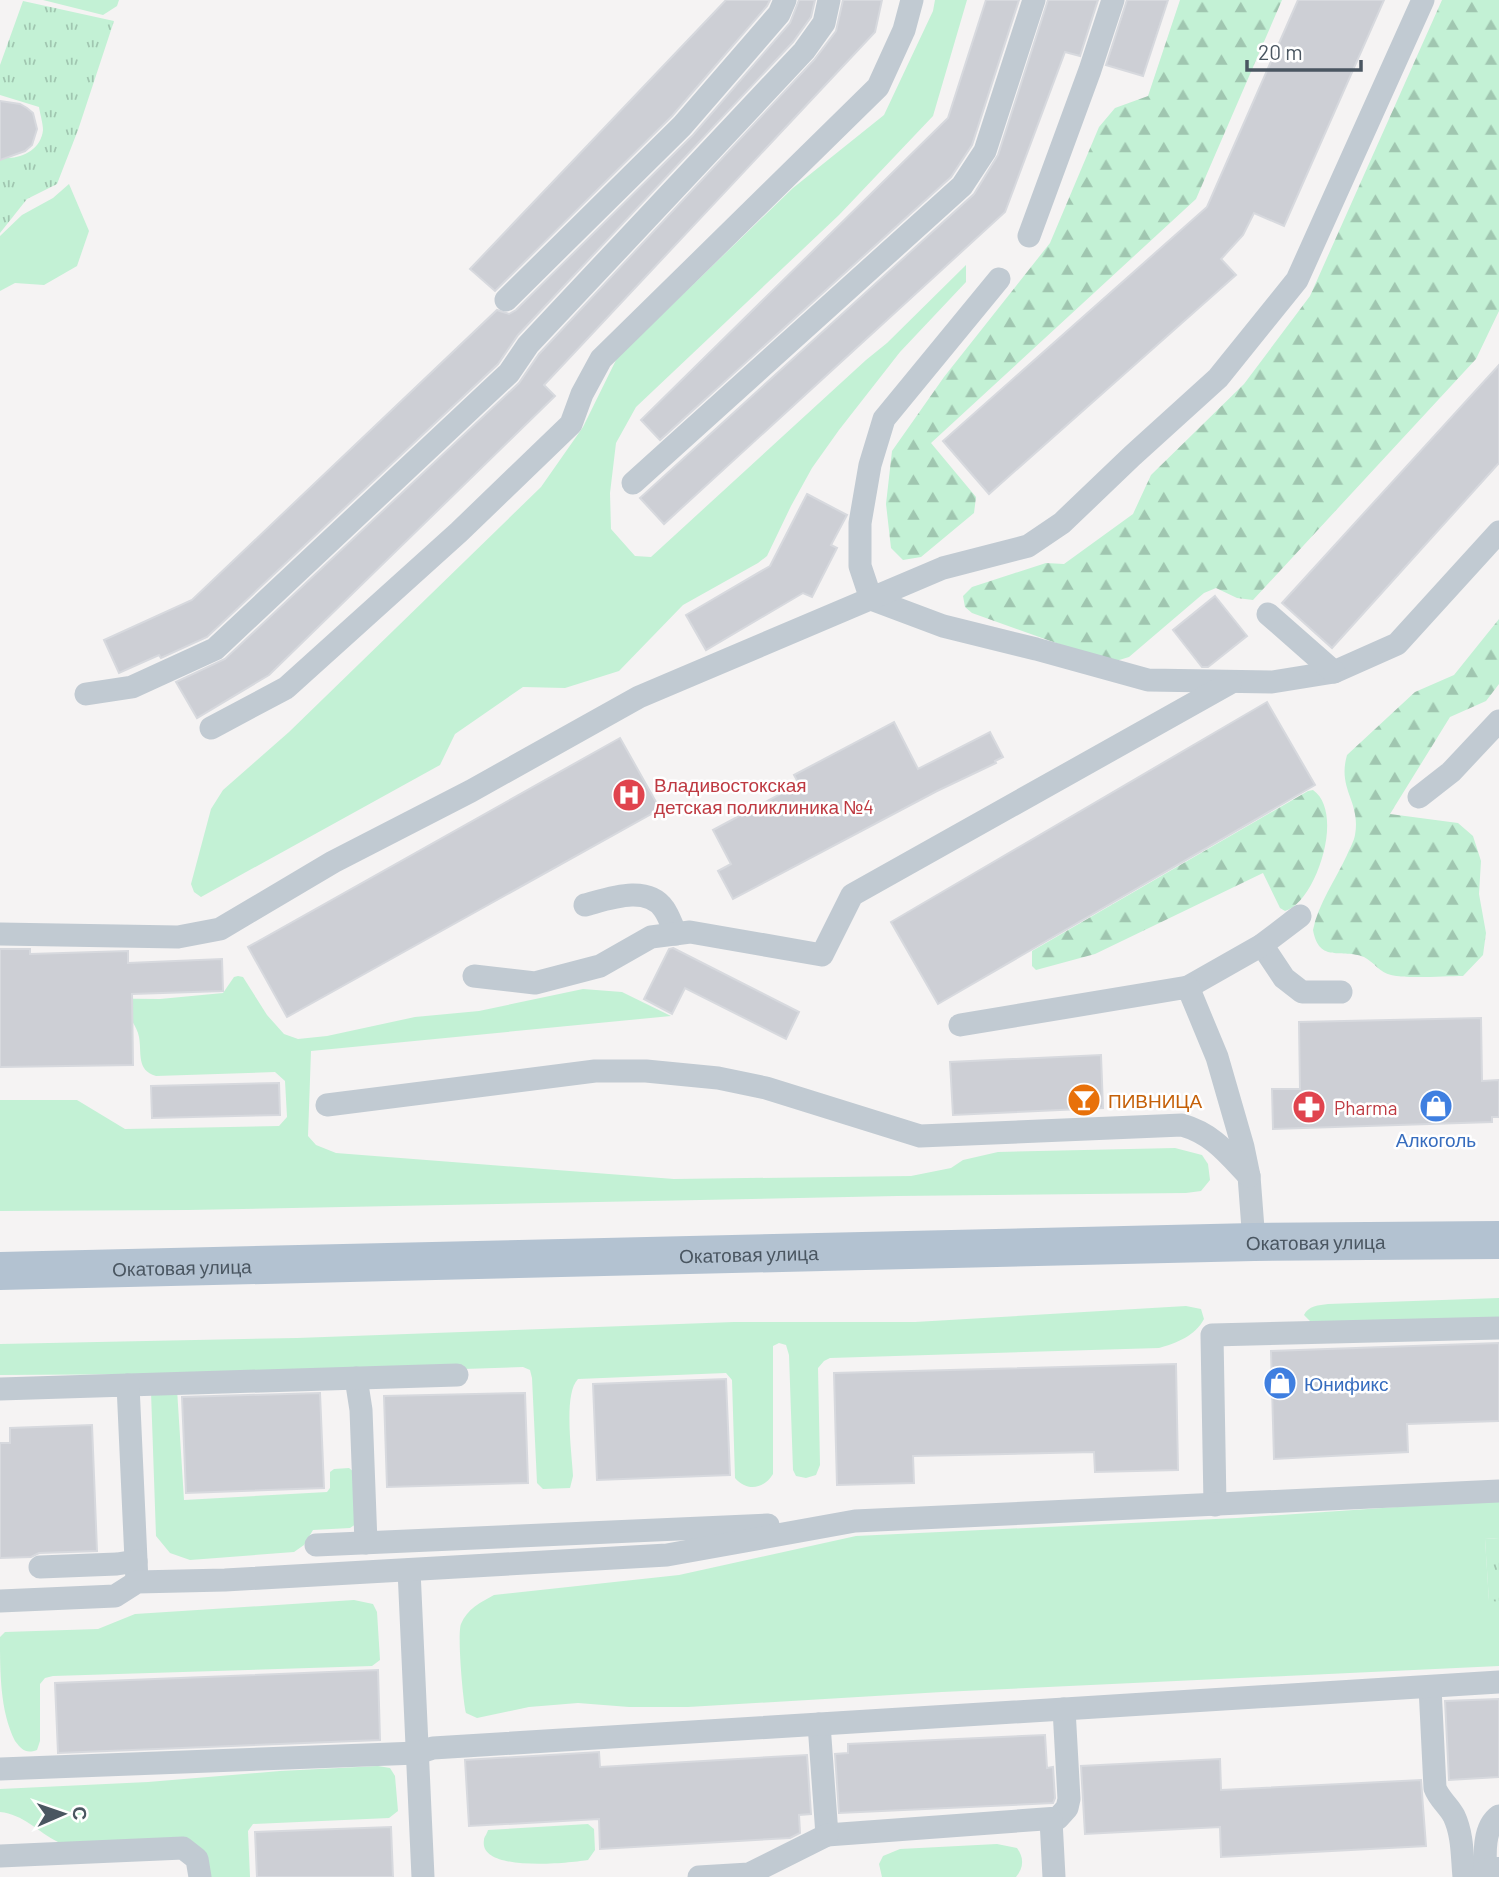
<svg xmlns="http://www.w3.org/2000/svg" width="1499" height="1877" font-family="Barlow,sans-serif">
  <defs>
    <pattern id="forest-firs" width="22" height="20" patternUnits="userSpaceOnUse" patternTransform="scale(1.75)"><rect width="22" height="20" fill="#c3f1d5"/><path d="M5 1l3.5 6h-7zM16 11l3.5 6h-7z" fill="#a0c6b0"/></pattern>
    <pattern id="park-tufts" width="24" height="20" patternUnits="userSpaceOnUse" patternTransform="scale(1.75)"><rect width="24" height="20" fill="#c3f1d5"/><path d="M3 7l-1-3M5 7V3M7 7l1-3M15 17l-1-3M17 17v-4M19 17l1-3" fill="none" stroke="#a0c6b0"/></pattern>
  </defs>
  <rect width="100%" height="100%" fill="#f5f3f3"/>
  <g fill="#c3f1d5">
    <polygon points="43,0 119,0 117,6 103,15"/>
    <polygon points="935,0 967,0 933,116 839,215 636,407 616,443 610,493 611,529 635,556 651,557 866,360 887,343 966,265 966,282 900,352 839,430 812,468 791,506 767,556 758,563 683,605 619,671 565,688 523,687 455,734 440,765 201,897 194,892 191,884 211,809 223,790 289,732 541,487 583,427 617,358 793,188 884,115 933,11"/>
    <polygon points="69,184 89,231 77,266 44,285 15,283 0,291 0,236 22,215 53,198"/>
    <path d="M238 976 243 977 267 1015 284 1034 298 1039 327 1036 415 1017 479 1011 583 989 622 992 671 1016 311 1051 308 1136 316 1145 336 1153 674 1179 911 1176 951 1168 963 1160 998 1152 1175 1148 1202 1155 1208 1164 1210 1180 1201 1191 1186 1193 897 1196 188 1210 0 1211V1100H77L125 1129 279 1126 287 1117 285 1081 275 1072 156 1076C136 1070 142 1053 139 1037 138 1031 135 1026 132 1021L61 998 160 999 223 993 234 977Z"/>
    <path d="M1499 1298V1323L1311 1322 1304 1315C1308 1306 1319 1305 1328 1304Z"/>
    <path d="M1186 1306 1201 1309 1204 1319C1195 1336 1177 1343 1159 1348L830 1358 824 1361 818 1368 820 1465 816 1475 806 1478 796 1476 793 1470 789 1355 786 1345 779 1343 773 1346V1474C764 1489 747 1492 735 1478L732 1380 726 1373 578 1379C563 1394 572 1454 573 1476L570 1488 543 1489 537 1483 532 1378 530 1370 523 1367 339 1373 0 1375V1344L297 1338 734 1322H915Z"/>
    <polygon points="177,1389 184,1500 327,1492 330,1488 330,1472 334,1469 349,1468 354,1472 356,1524 350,1528 313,1530 304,1545 294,1552 190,1560 170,1553 156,1536 151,1392"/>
    <path d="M1499 1500V1538L1485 1539 1489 1601H1499V1666L942 1692 688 1707H629L578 1703 529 1707 477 1718 466 1713C463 1701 457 1634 461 1624 467 1609 481 1602 494 1595L679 1575 856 1536 1237 1518Z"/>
    <path d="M354 1600 373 1604 377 1612 380 1660 372 1666 53 1676 45 1678 40 1684V1741L37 1750C26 1754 22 1750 15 1741 0 1711 0 1672 0 1637L5 1632 98 1629 135 1614Z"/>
    <path d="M378 1766 390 1768 395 1776 398 1811 389 1818 253 1824 248 1831 250 1877H208L197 1851 58 1842C38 1832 23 1814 0 1812V1789L148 1782 280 1771Z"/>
    <path d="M588 1824 594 1829 595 1850 588 1860C570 1863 478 1873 484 1840 484 1837 487 1834 488 1830Z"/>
    <path d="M997 1844 1017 1848C1024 1858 1024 1867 1016 1877H882L879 1864 883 1856 900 1849Z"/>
  </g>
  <g fill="url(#forest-firs)">
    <polygon points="1180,0 1282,0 1196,199 931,443 976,497 974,513 921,557 903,560 891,548 886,504 892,451 944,377 1050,243 1099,127 1115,108 1148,96"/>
    <polygon points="1442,0 1499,0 1499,311 1476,359 1253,600 1237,598 1216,588 1204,593 1129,657 1116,661 1073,649 972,613 965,607 963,596 972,587 1046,563 1064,564 1133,514 1151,475 1244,384 1310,296"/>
    <path d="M1499 619V684L1486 701 1450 717 1390 814 1458 823 1473 836 1481 861 1479 894 1486 933 1483 955 1463 976C1446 976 1406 979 1391 975 1380 973 1374 962 1364 957 1342 948 1319 964 1313 930 1318 904 1336 879 1347 855 1350 848 1354 841 1355 835 1361 801 1337 790 1347 755L1415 692 1454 675Z"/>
    <path d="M1313 790C1346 813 1315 903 1285 911L1280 908 1263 873 1095 954 1036 970 1032 966V951L1308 791Z"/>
  </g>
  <g fill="url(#park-tufts)">
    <path d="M23 1 114 21 78 130 57 184 27 199 0 233V157C18 161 41 151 43 130 43 123 40 114 39 107L0 95V65Z"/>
    <polygon points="1499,1538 1499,1601 1489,1602 1485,1539"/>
  </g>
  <g fill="#cdcfd5" stroke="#d7d9de" stroke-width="2">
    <polygon points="726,0 770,0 767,6 672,116 495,291 470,269"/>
    <polygon points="799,0 815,0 811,17 793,42 518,335 498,364 207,637 161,658 159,655 119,673 104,640 192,600 497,310 509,314 516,310 693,135 790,23"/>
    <polygon points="843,0 882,0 875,32 544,385 555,396 269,675 197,718 176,682 225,659 519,383 539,354 814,60 836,31"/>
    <polygon points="986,0 1019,0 972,145 951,177 660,440 641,420 948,118"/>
    <polygon points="1048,0 1098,0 1080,56 1065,52 1005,212 664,524 640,498 974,194 998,155"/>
    <polygon points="1127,0 1168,0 1143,76 1106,65"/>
    <polygon points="1298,0 1384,0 1284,226 1254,213 1243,235 1221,259 1236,275 989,494 943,441 1207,207"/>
    <polygon points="0,101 20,104 27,108 33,113 37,129 32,145 25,151 0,160"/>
    <polygon points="1499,365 1499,463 1332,648 1282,603"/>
    <polygon points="807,494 847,515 831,545 837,548 812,597 803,593 706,650 686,615 770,566"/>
    <polygon points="1215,596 1247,636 1208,667 1202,667 1173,630"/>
    <polygon points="1267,702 1315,785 938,1004 891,922"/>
    <polygon points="894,722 918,769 990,732 1003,757 995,761 996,763 937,791 733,899 718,871 731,864 713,830 799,784 794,775"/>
    <polygon points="620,738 660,809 287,1017 248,947"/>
    <polygon points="673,948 799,1012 786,1039 685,988 672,1014 644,999 669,949"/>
    <polygon points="0,949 30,949 30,954 128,951 128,963 222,959 223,991 132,994 133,1065 0,1067"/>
    <polygon points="1481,1018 1482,1081 1499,1080 1499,1117 1492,1117 1492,1122 1273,1129 1272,1089 1300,1089 1299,1022"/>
    <polygon points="1101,1055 1103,1108 953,1115 950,1062"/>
    <polygon points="279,1083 280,1115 152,1118 151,1086"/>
    <polygon points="1499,1343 1499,1421 1407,1424 1408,1452 1274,1459 1271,1351"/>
    <polygon points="1176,1364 1178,1470 1095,1472 1094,1452 913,1456 914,1483 837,1485 834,1373"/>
    <polygon points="726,1379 730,1475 597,1480 593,1384"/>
    <polygon points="320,1393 324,1488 186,1493 182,1397"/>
    <polygon points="525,1393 528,1483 387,1487 384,1396"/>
    <polygon points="92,1425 97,1551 39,1553 31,1557 0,1558 0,1443 10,1443 10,1428"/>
    <polygon points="378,1670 380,1740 58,1753 55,1683"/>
    <polygon points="1499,1699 1499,1777 1449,1780 1445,1701"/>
    <polygon points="1045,1735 1047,1768 1053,1767 1055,1798 1053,1803 839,1813 835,1754 848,1753 848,1744"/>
    <polygon points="599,1752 600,1767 807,1755 811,1814 799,1815 800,1833 790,1838 600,1849 599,1819 469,1826 465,1760"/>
    <polygon points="1220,1759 1221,1790 1421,1780 1426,1846 1221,1857 1220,1827 1085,1834 1081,1766"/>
    <polygon points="391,1827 393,1877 257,1877 255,1832"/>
  </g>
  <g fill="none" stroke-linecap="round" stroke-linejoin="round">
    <g stroke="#c1cad2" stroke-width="23">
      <polyline points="1029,236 1090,70 1113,0"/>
      <polyline points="999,279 884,419 870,465 860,523 860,566 871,599 943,626 1036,649 1148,680 1272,682 1334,672 1397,644 1499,532"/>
      <polyline points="506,300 682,126 779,14 785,0"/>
      <polyline points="633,483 962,186 985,151 1034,0"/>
      <polyline points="1268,614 1334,672"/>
      <polyline points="86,694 132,687 215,649 509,373 528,345 804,51 824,23 829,0"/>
      <polyline points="211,728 286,688 459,532 571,424 582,394 601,359 878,87 904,30 912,0"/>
      <polyline points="1419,797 1451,772 1499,721"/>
      <path d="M585 905C608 899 647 884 664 909 669 916 672 926 676 934"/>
      <polyline points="0,934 178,937 220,929 333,862 471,791 639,697 943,568 1028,546 1062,523 1132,456 1218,378 1297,280 1423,0"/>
      <polyline points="1262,945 1284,978 1302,992 1341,992"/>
      <polyline points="474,976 535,983 600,966 651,937 690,932 822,955 852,895 1230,683"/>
      <polyline points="1188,987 1262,945 1300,916"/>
      <polyline points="960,1025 1188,987 1217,1057 1243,1147 1249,1176 1254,1242"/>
      <path d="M327 1105 595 1071H646L718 1078 766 1088 920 1136 1182 1125C1213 1134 1227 1153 1249 1176"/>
      <polyline points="356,1378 361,1410 366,1543"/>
      <polyline points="128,1385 457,1375"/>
      <polyline points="0,1389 128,1385 137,1582"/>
      <polyline points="1215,1505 1212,1335 1499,1328"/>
      <polyline points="316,1545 768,1525"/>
      <polyline points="40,1567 117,1564 136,1561"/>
      <polyline points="409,1570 423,1877"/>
      <polyline points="0,1601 115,1596 137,1582 225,1580 667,1555 855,1521 1499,1491"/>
      <path d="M1430 1687 1435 1788C1439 1799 1449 1806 1454 1816 1463 1835 1462 1857 1464 1877"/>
      <polyline points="819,1724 827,1835 1058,1818 1067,1808 1069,1799 1064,1709"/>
      <polyline points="0,1769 417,1753 433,1748 1499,1682"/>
      <polyline points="1051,1820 1054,1877"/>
      <polyline points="0,1856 183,1848 197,1859 200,1877"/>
      <polyline points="699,1877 749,1874 827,1835"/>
      <path d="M1486 1877C1485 1858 1482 1828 1499 1816"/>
    </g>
    <polyline stroke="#c1cad2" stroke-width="38" points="1490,1877 1499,1876"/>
    <path stroke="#b3c2d1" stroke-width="38" id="s1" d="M0 1271 1254 1242 1499 1240"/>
  </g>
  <defs>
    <symbol id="hospital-disc" viewBox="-11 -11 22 22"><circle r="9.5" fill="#e0444e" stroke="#fff"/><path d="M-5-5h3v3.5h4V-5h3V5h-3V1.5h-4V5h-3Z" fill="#fff"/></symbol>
    <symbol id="bar-disc" viewBox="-11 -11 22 22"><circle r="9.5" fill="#e8710a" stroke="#fff"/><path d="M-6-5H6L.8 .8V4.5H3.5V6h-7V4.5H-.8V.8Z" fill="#fff"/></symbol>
    <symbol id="shop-disc" viewBox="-11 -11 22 22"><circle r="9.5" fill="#3f7fe0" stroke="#fff"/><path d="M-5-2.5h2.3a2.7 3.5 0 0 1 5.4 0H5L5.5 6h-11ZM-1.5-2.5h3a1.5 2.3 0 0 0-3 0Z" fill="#fff"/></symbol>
    <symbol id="pharmacy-disc" viewBox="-11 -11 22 22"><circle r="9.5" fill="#e0444e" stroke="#fff"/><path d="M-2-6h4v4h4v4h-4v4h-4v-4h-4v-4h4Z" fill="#fff"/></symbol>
  </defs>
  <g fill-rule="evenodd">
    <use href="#hospital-disc" x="610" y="776" width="38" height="38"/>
    <use href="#bar-disc" x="1065" y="1081" width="38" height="38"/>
    <use href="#shop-disc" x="1417" y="1087" width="38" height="38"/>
    <use href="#pharmacy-disc" x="1290" y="1088" width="38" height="38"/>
    <use href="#shop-disc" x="1261" y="1364" width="38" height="38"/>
  </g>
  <g text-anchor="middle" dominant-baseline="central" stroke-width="5" stroke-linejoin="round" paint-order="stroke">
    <g font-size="19" fill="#be3a42" stroke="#fff" text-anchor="start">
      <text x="654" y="784">Владивостокская<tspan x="654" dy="22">детская поликлиника №4</tspan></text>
      <text x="1334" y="1107">Pharma</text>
    </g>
    <g font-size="19" fill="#c56008" stroke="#fff" text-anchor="start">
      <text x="1108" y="1100">ПИВНИЦА</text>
    </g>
    <g font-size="19" fill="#366cbe" stroke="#fff">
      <text x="1436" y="1139">Алкоголь</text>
      <text x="1304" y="1383" text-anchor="start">Юнификс</text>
    </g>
    <g font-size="19" fill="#4a5661" stroke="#fff">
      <text stroke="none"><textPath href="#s1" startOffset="1316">Окатовая улица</textPath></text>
      <text stroke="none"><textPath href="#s1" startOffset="749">Окатовая улица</textPath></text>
      <text stroke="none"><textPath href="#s1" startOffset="182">Окатовая улица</textPath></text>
    </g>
  </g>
  <g transform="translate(63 1814) rotate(88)" stroke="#ffffff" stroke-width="5" paint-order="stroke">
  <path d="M0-5L12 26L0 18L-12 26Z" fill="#4a5661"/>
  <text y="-10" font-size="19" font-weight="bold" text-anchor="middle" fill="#4a5661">С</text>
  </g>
  <path d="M1247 60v10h114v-10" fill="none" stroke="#4a5661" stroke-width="3.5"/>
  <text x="1258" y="60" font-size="21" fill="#4a5661" stroke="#ffffff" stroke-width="5" paint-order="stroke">20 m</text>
</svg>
